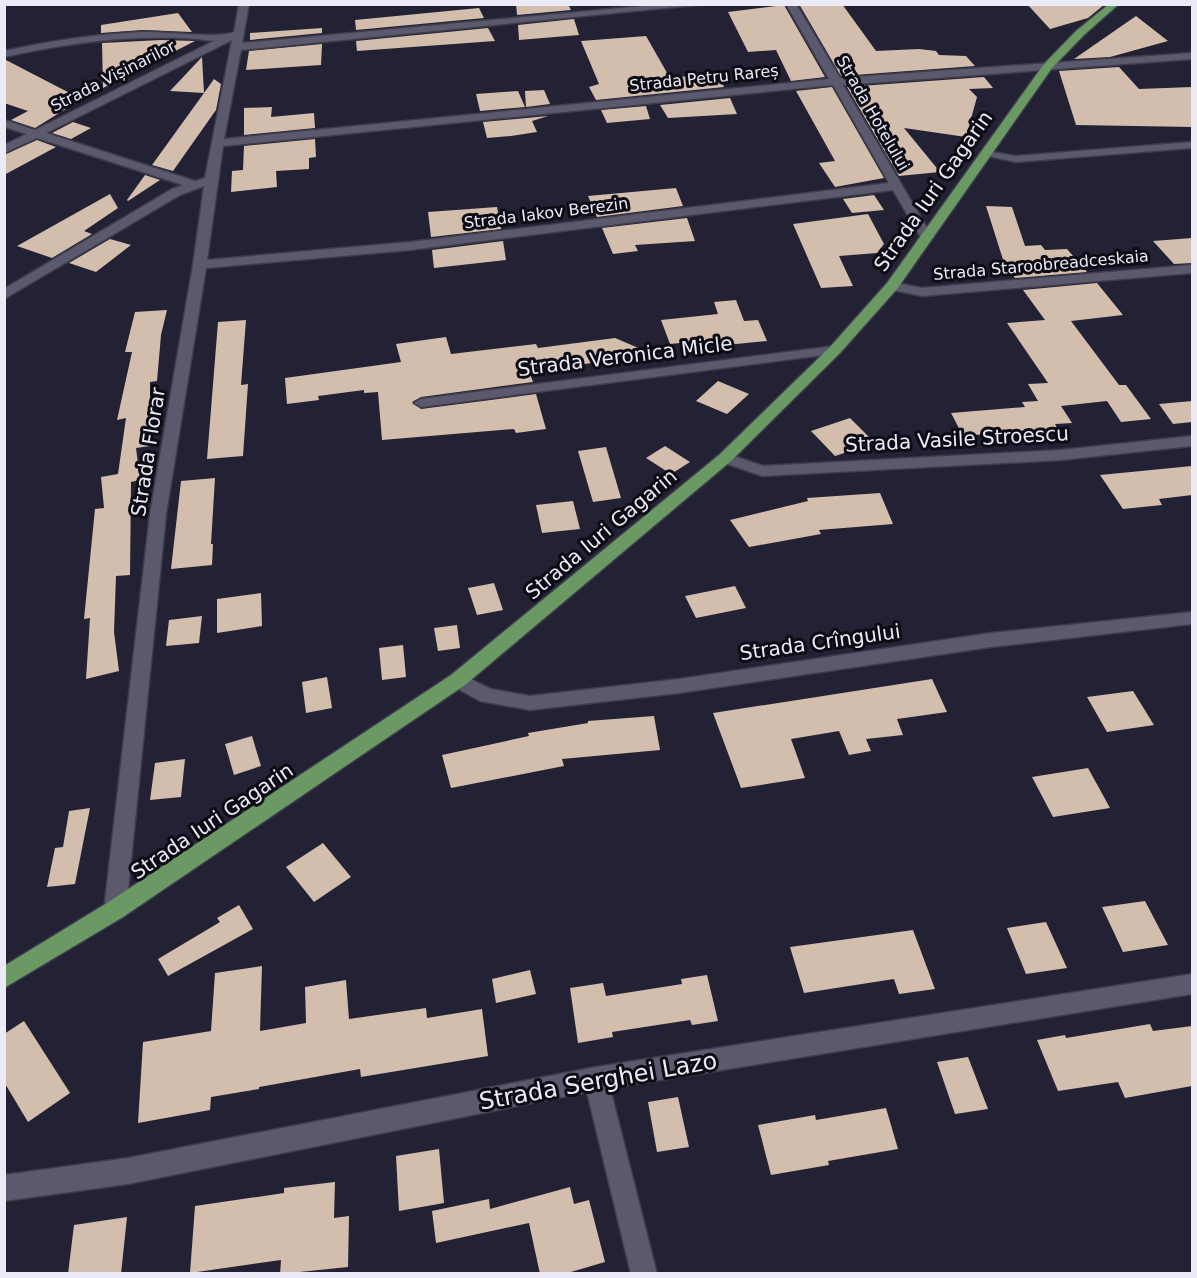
<svg xmlns="http://www.w3.org/2000/svg" width="1197" height="1278" font-family="'DejaVu Sans',sans-serif">
  <rect width="100%" height="100%" fill="#232234"/>
  <g fill="#d3bdad">
    <polygon points="516,4 568,4 571,10 517,15"/>
    <polygon points="799,4 842,4 876,51 919,49 936,51 939,55 966,56 975,66 841,76"/>
    <polygon points="1027,4 1105,4 1088,18 1050,29"/>
    <polygon points="784,5 825,77 791,81 776,50 748,52 728,12"/>
    <polygon points="479,8 484,18 356,30 355,20"/>
    <polygon points="178,13 192,32 142,30 101,33 101,25"/>
    <polygon points="1136,16 1168,41 1110,57 1074,59"/>
    <polygon points="574,19 579,35 519,40 518,25"/>
    <polygon points="322,28 322,33 250,40 250,33"/>
    <polygon points="488,28 495,41 357,51 356,41"/>
    <polygon points="646,36 670,78 718,73 724,87 596,100 589,87 599,84 581,41"/>
    <polygon points="161,40 195,41 103,88 102,43"/>
    <polygon points="322,44 321,65 246,70 249,51"/>
    <polygon points="202,57 204,93 214,79 221,84 216,110 173,171 152,165 204,93 170,91"/>
    <polygon points="4,59 60,88 82,99 35,128 11,120 28,111 4,103"/>
    <polygon points="1119,67 1139,89 1192,87 1192,127 1076,125 1059,71"/>
    <polygon points="984,77 993,88 969,89 977,97 966,137 904,128 940,172 899,176 847,87"/>
    <polygon points="832,87 884,178 835,187 819,163 835,161 796,91"/>
    <polygon points="544,90 550,104 526,107 525,91"/>
    <polygon points="518,91 525,107 480,111 476,94"/>
    <polygon points="730,98 737,114 668,118 660,105"/>
    <polygon points="646,106 650,119 607,123 601,110"/>
    <polygon points="272,107 271,117 314,113 315,128 244,135 244,108"/>
    <polygon points="548,116 532,121 537,132 511,136 487,138 483,122"/>
    <polygon points="73,122 91,128 71,139 52,133"/>
    <polygon points="315,139 316,157 309,158 309,169 276,171 277,187 231,192 232,171 243,170 244,146"/>
    <polygon points="37,140 56,147 4,175 4,155"/>
    <polygon points="145,175 160,180 128,201 127,200"/>
    <polygon points="676,188 683,206 597,217 588,196"/>
    <polygon points="110,194 118,208 84,231 92,234 52,258 17,246"/>
    <polygon points="874,195 884,210 852,213 843,199"/>
    <polygon points="986,206 1012,207 1025,246 1041,245 1045,250 1067,249 1087,272 1015,278 1009,269 1006,269"/>
    <polygon points="497,207 501,229 431,237 428,212"/>
    <polygon points="868,214 884,244 877,253 839,256 853,286 821,288 793,224"/>
    <polygon points="687,218 695,241 635,245 638,251 613,254 602,228"/>
    <polygon points="1192,238 1192,263 1174,264 1153,241"/>
    <polygon points="110,239 131,245 96,272 69,263"/>
    <polygon points="503,241 506,260 434,268 432,250"/>
    <polygon points="1097,283 1123,315 1071,321 1119,385 1126,385 1151,419 1121,422 1107,401 1061,406 1072,423 1055,424 1057,428 963,436 951,413 1025,407 1022,402 1038,401 1028,384 1048,383 1007,323 1045,320 1023,290"/>
    <polygon points="736,300 744,321 758,320 767,341 726,345 723,339 670,344 661,320 718,314 714,302"/>
    <polygon points="167,310 161,335 157,381 150,382 150,446 136,448 140,480 131,482 130,575 116,576 114,632 119,671 86,679 90,618 84,619 95,509 104,508 101,477 118,474 126,418 117,420 132,352 125,352 135,312"/>
    <polygon points="246,320 241,385 248,384 243,456 207,459 218,322"/>
    <polygon points="446,337 451,354 536,344 538,348 615,338 655,355 529,371 533,382 421,397 412,402 421,409 536,394 546,429 516,433 514,429 382,440 378,392 364,393 364,390 318,396 319,400 287,404 285,378 401,362 396,344"/>
    <polygon points="718,381 749,394 727,414 696,401"/>
    <polygon points="1192,401 1192,422 1173,424 1159,404"/>
    <polygon points="850,418 875,443 835,456 811,431"/>
    <polygon points="665,446 690,462 671,474 646,458"/>
    <polygon points="606,447 621,498 593,502 578,451"/>
    <polygon points="1192,466 1192,495 1159,499 1162,505 1123,509 1100,475"/>
    <polygon points="215,478 211,544 213,544 212,565 171,569 181,481"/>
    <polygon points="880,493 893,524 819,530 821,534 749,547 730,520 808,501 807,498"/>
    <polygon points="573,501 580,529 542,533 536,505"/>
    <polygon points="494,583 503,610 477,615 468,588"/>
    <polygon points="735,586 746,608 696,618 685,596"/>
    <polygon points="261,593 262,626 217,633 217,599"/>
    <polygon points="202,616 199,643 166,646 169,620"/>
    <polygon points="457,625 460,648 438,651 434,628"/>
    <polygon points="403,645 406,677 382,680 379,648"/>
    <polygon points="327,677 332,708 306,713 302,682"/>
    <polygon points="932,679 947,712 897,719 903,735 866,739 871,751 849,755 839,731 791,739 805,778 741,788 713,713"/>
    <polygon points="1133,691 1154,725 1107,732 1087,697"/>
    <polygon points="654,716 660,750 562,759 564,766 451,788 442,755 529,736 528,733 588,723 588,721"/>
    <polygon points="252,736 261,766 234,775 225,744"/>
    <polygon points="185,759 181,797 150,800 155,763"/>
    <polygon points="1088,768 1110,808 1053,817 1032,777"/>
    <polygon points="90,808 75,884 47,887 55,848 63,847 69,811"/>
    <polygon points="323,843 351,877 314,902 286,867"/>
    <polygon points="1145,901 1168,945 1123,952 1102,907"/>
    <polygon points="239,905 253,929 168,976 158,959 220,922 217,918"/>
    <polygon points="1046,922 1067,968 1026,974 1007,928"/>
    <polygon points="913,930 935,989 899,994 894,979 804,993 790,947"/>
    <polygon points="262,966 260,1031 306,1023 305,987 346,980 349,1019 426,1008 427,1018 482,1009 488,1056 361,1077 360,1069 259,1087 259,1089 211,1097 210,1110 138,1123 143,1042 211,1031 215,973"/>
    <polygon points="530,970 536,994 496,1003 492,979"/>
    <polygon points="707,975 718,1021 692,1025 690,1020 612,1032 613,1037 578,1043 570,988 603,983 606,996 682,984 681,979"/>
    <polygon points="24,1021 70,1093 28,1122 4,1082 4,1034"/>
    <polygon points="1150,1024 1153,1031 1192,1026 1192,1086 1125,1098 1118,1082 1058,1091 1037,1040 1065,1035 1066,1038"/>
    <polygon points="968,1057 988,1109 955,1114 937,1062"/>
    <polygon points="678,1097 689,1147 657,1152 648,1102"/>
    <polygon points="886,1108 898,1149 828,1161 829,1165 771,1175 758,1125 815,1115 816,1120"/>
    <polygon points="439,1149 444,1203 399,1211 396,1156"/>
    <polygon points="335,1182 334,1218 349,1216 348,1267 280,1274 281,1260 190,1273 195,1206 284,1193 284,1188"/>
    <polygon points="570,1187 574,1204 589,1200 605,1262 564,1274 540,1274 529,1223 436,1243 432,1211 489,1199 490,1209"/>
    <polygon points="127,1217 121,1274 68,1274 74,1225"/>
  </g>
  <g fill="none" stroke-linecap="round" stroke-linejoin="round">
    <defs>
      <g id="minor">
        <path d="M239 4H249L242 43 665 4H706L241 50 224 139 829 79 786 4H796L840 78 1192 53V59L843 85 933 238 927 242 921 238 893 190 410 250 206 268 166 514 126 910 123 917 115 919 107 917 104 910 150 514 193 265 204 186 180 195 4 299V289L172 189 183 185 37 138 4 153V145L27 134 4 127V120L35 130 214 41C144 32 73 42 4 57V51C50 41 96 34 142 32 164 31 219 39 234 32ZM232 40 205 178 195 181 46 133ZM833 85 889 183 410 242 207 260 223 146Z"/>
        <polygon points="1192,142 1192,148 1016,162 979,154 985,151 1016,156"/>
        <polygon points="1192,265 1192,273 922,296 887,289 885,286 892,282 922,288"/>
        <polygon points="835,346 840,347 840,353 421,407 414,403 421,399"/>
        <polygon points="1192,436 1192,446 1061,460 762,476 719,461 717,458 725,453 763,466 1061,450"/>
        <polygon points="1192,612 1192,624 991,647 679,693 530,710 480,701 451,685 449,680 451,675 458,673 491,689 530,696 679,679 991,633"/>
        <polygon points="1192,974 1192,994 610,1088 657,1274 631,1274 587,1092 128,1184 4,1201 4,1175 128,1158 596,1067"/>
      </g>
      <polygon id="major" points="1109,4 1119,4 1084,35 1052,68 897,289 840,353 731,461 465,685 123,917 4,988 4,966 107,903 451,675 719,455 830,347 887,283 1044,64 1076,31"/>
    </defs>
    <use href="#minor" stroke="#3d3c4b" stroke-width="3"/>
    <use href="#major" stroke="#3d3c4b" stroke-width="3"/>
    <use href="#minor" fill="#5a596e" fill-rule="evenodd"/>
    <use href="#major" fill="#6b9963" fill-rule="evenodd"/>
  </g>
  <g text-anchor="middle" dominant-baseline="central" stroke-width="6" stroke-linejoin="round" paint-order="stroke">
    <g font-size="16" fill="#ebebf7" stroke="#0d0c14">
      <text transform="translate(113 76) rotate(-27)">Strada Vișinarilor</text>
      <text transform="translate(704 78) rotate(-6)">Strada Petru Rareș</text>
      <text transform="translate(873 113) rotate(60)">Strada Hotelului</text>
      <text transform="translate(546 213) rotate(-7)">Strada Iakov Berezin</text>
      <text transform="translate(1041 265) rotate(-5)">Strada Staroobreadceskaia</text>
    </g>
    <g font-size="20" fill="#ebebf7" stroke="#0d0c14">
      <text transform="translate(933 191) rotate(-55)">Strada Iuri Gagarin</text>
      <text transform="translate(625 356) rotate(-7)">Strada Veronica Micle</text>
      <text transform="translate(957 439) rotate(-3)">Strada Vasile Stroescu</text>
      <text transform="translate(148 452) rotate(-81)">Strada Florar</text>
      <text transform="translate(601 534) rotate(-40)">Strada Iuri Gagarin</text>
      <text transform="translate(820 642) rotate(-8)">Strada Crîngului</text>
      <text transform="translate(212 821) rotate(-34)">Strada Iuri Gagarin</text>
    </g>
    <g font-size="24" fill="#ebebf7" stroke="#0d0c14">
      <text transform="translate(598 1081) rotate(-10)">Strada Serghei Lazo</text>
    </g>
  </g>
  <rect width="1197" height="1278" fill="none" stroke="#ebebf7" stroke-width="12"/>
</svg>
